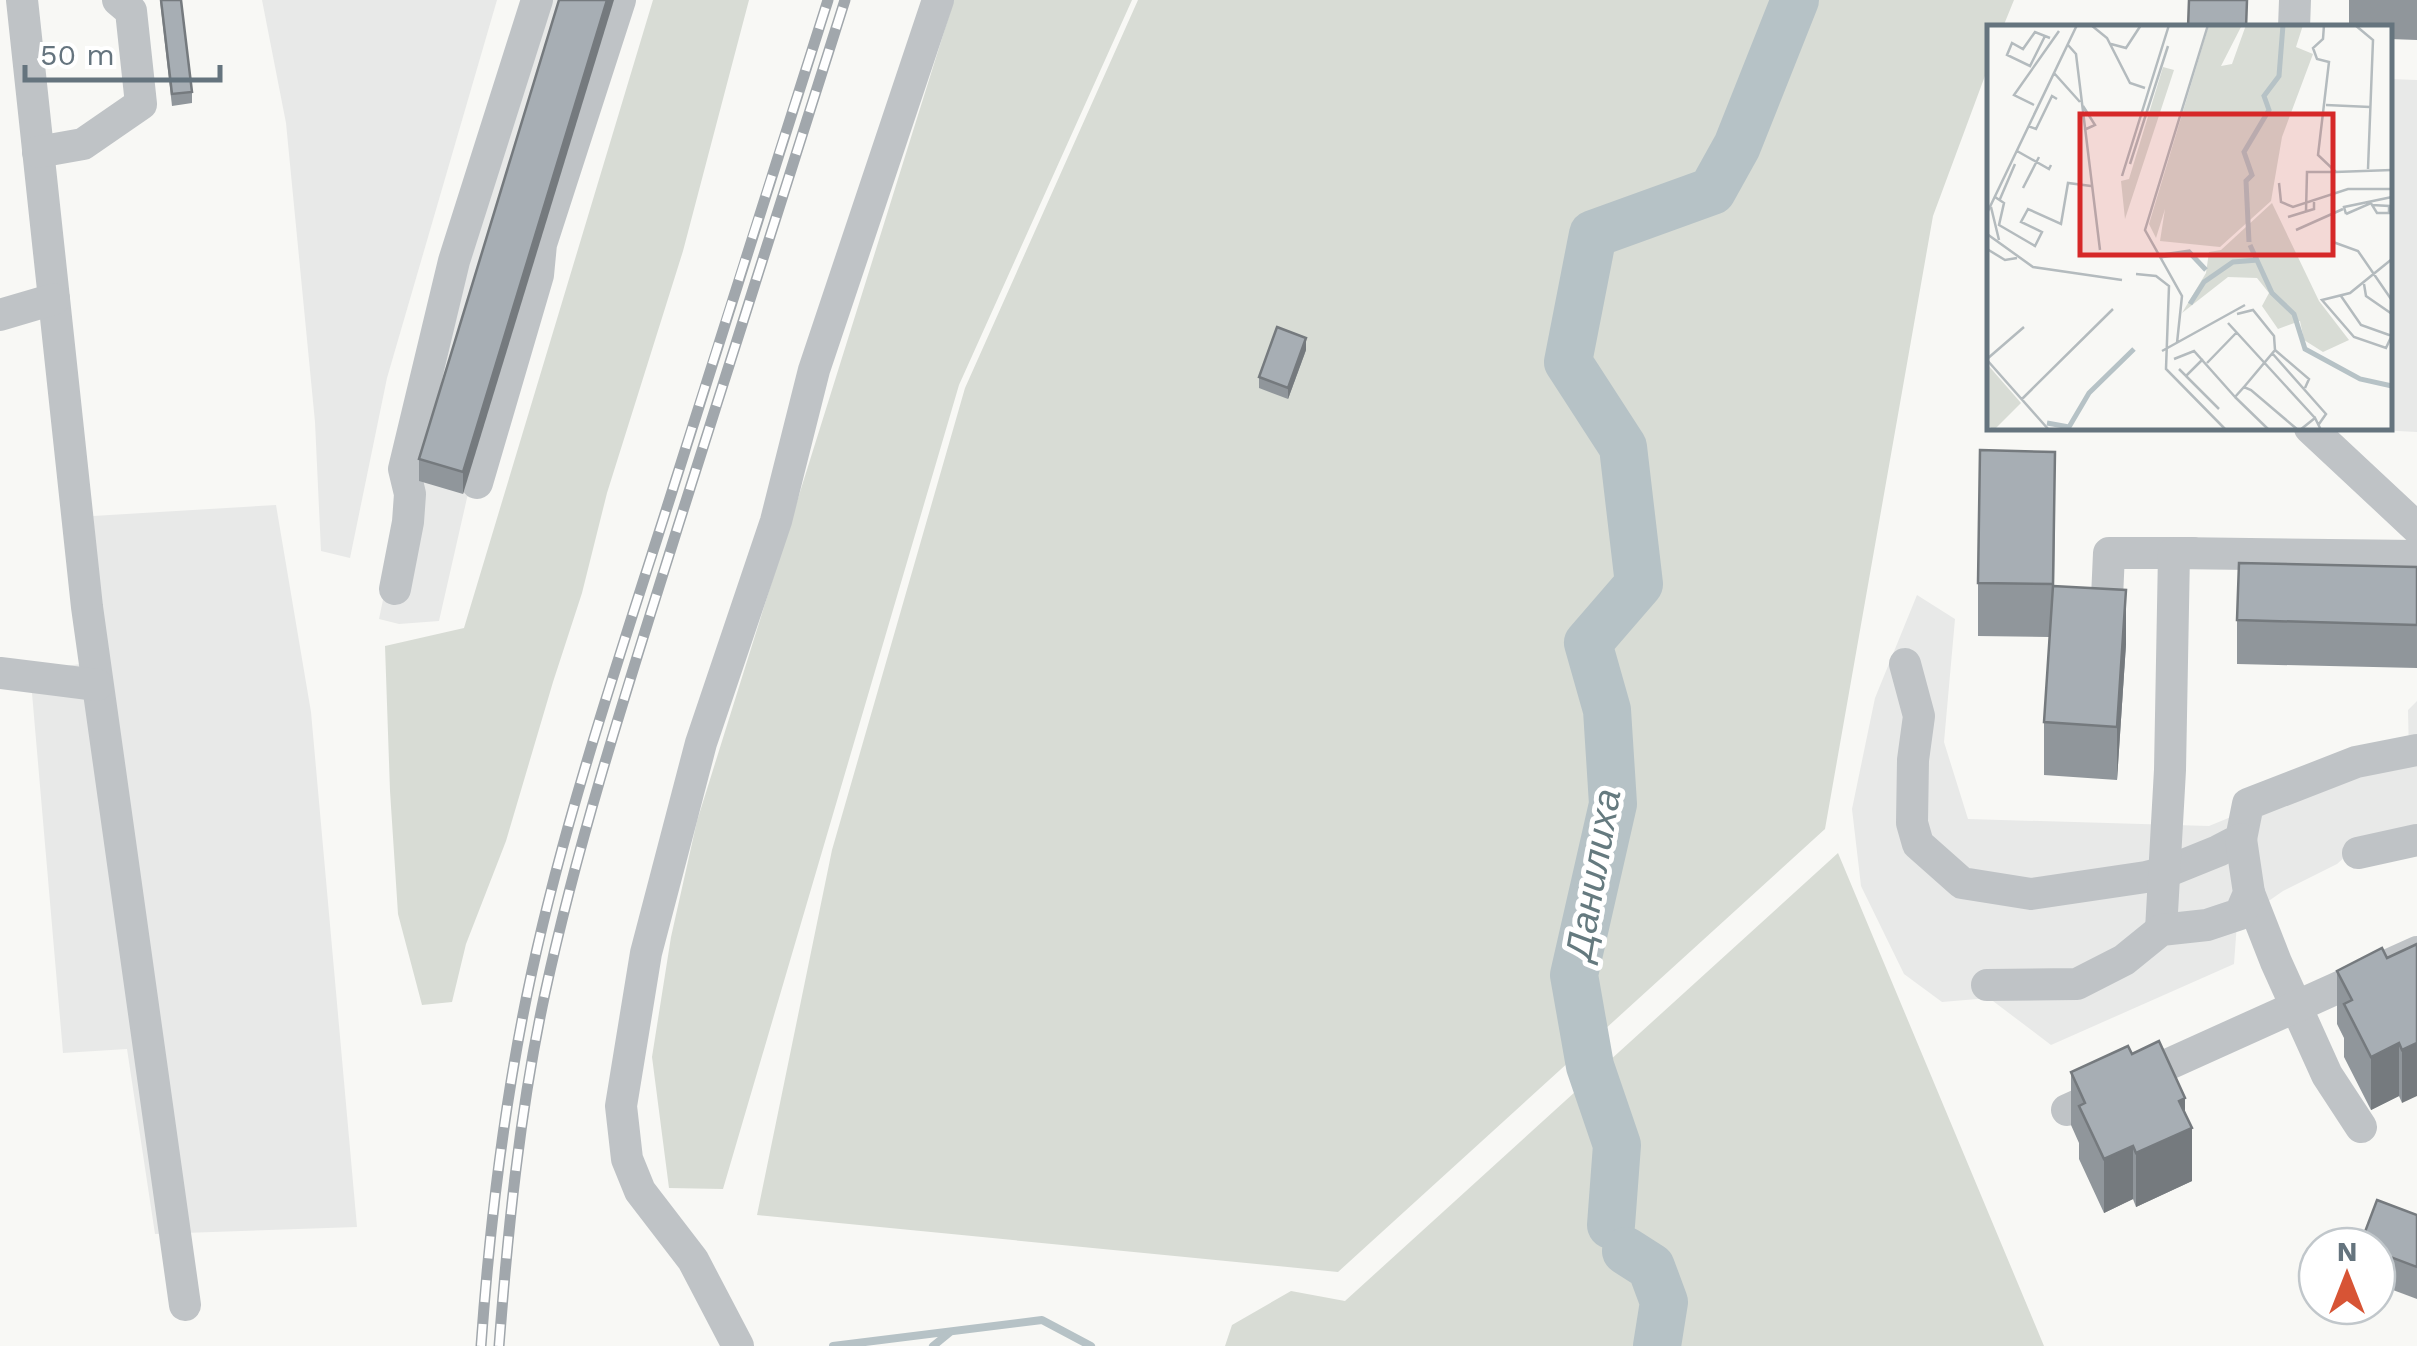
<svg xmlns="http://www.w3.org/2000/svg" width="2417" height="1346" font-family="'Work Sans',sans-serif">
  <rect width="100%" height="100%" fill="#f8f8f5"/>
  <g fill="#e8e9e8">
    <polygon points="262,0 497,0 387,378 350,558 321,551 315,422 286,123"/>
    <polygon points="526,0 612,0 530,265 467,498 439,621 399,624 379,619 400,518"/>
    <polygon points="2390,79 2417,80 2417,432 2378,430 2378,428 2390,428"/>
    <polygon points="276,505 311,712 357,1227 155,1234 127,1049 63,1053 30,670 107,661 93,516"/>
    <polygon points="1917,595 1955,619 1944,742 1968,819 2209,826 2338,773 2409,756 2408,710 2417,701 2417,834 2365,839 2337,864 2283,891 2237,923 2234,964 2051,1045 1989,998 1942,1002 1904,974 1861,886 1852,809 1875,698"/>
  </g>
  <g fill="#d8dcd5">
    <polygon points="653,0 749,0 683,251 607,493 582,593 553,682 506,841 466,944 452,1002 422,1005 398,914 390,791 385,646 464,628"/>
    <polygon points="954,0 1132,0 959,385 723,1189 669,1188 652,1057 671,937 697,821"/>
    <polygon points="1138,0 2014,0 2003,27 1990,28 1989,65 1933,216 1825,829 1338,1272 757,1215 832,850 965,388"/>
    <polygon points="1838,853 2044,1346 1225,1346 1232,1325 1291,1291 1345,1301"/>
  </g>
  <g fill="none" stroke-linecap="round" stroke-linejoin="round">
    <g stroke="#b6c2c6" stroke-width="8">
      <polyline points="833,1346 1042,1320 1091,1346"/>
      <polyline points="933,1346 949,1333"/>
    </g>
    <g stroke="#b6c2c6" stroke-width="48">
      <polyline points="1611,1225 1617,1145 1590,1066 1574,975 1613,804 1607,710 1588,643 1639,584 1623,447 1568,362 1593,234 1712,191 1737,146 1795,0"/>
      <polyline points="1626,1251 1651,1267 1664,1302 1657,1346"/>
    </g>
    <g stroke="#bfc3c6" stroke-width="32">
      <polyline points="22,0 87,607 185,1305"/>
      <polyline points="2294,28 2295,0"/>
      <polyline points="38,152 83,144 141,104 131,11 118,0"/>
      <polyline points="0,315 54,299"/>
      <polyline points="2310,428 2417,528"/>
      <polyline points="477,483 538,275 541,244 620,0"/>
      <polyline points="395,589 408,522 410,494 404,469 454,261 537,0"/>
      <polyline points="2107,598 2109,553 2193,553"/>
      <polyline points="1905,664 1919,716 1913,760 1912,823 1918,844 1962,883 2031,894 2146,877 2166,872 2218,851 2241,839 2248,804 2356,762 2417,750"/>
      <polyline points="0,673 97,685"/>
      <polyline points="2358,853 2417,840"/>
      <polyline points="2249,893 2276,962 2327,1075 2361,1127"/>
      <polyline points="2161,930 2170,770 2174,553 2417,556"/>
      <polyline points="1987,985 2077,984 2124,960 2161,930 2207,925 2240,914 2249,893 2241,839"/>
      <polyline points="2067,1110 2417,952"/>
      <polyline points="738,1346 693,1260 640,1191 627,1159 621,1106 646,953 701,743 776,521 814,370 938,0"/>
    </g>
    <defs>
      <g id="rail">
        <path d="M481 1346C490 1220 505 1095 532 971 567 811 620 655 670 498 722 332 775 166 828 0"/>
        <path d="M499 1346C508 1228 520 1109 545 993 580 832 631 676 680 520 735 347 790 173 845 0"/>
      </g>
    </defs>
    <use href="#rail" stroke="#a1a7ac" stroke-width="11"/>
    <use href="#rail" stroke="#fff" stroke-width="8" stroke-dasharray="22" stroke-linecap="butt"/>
  </g>
  <g fill="#90969b">
    <polygon points="160,0 192,92 192,103 172,106"/>
    <polygon points="559,0 463,494 419,481 419,459"/>
    <polygon points="2349,0 2417,0 2417,40 2390,39 2390,28 2349,28"/>
    <polygon points="1306,350 1288,399 1259,388 1259,377"/>
    <polygon points="2324,428 2365,428 2364,432 2324,432"/>
    <polygon points="2055,505 2054,586 2126,644 2117,780 2044,775 2044,722 2049,637 1978,636 1978,583"/>
    <polygon points="2417,567 2417,668 2237,664 2237,620"/>
    <polygon points="2417,944 2402,1103 2399,1096 2371,1110 2344,1057 2344,1038 2337,1024 2337,971 2387,958"/>
    <polygon points="2132,1054 2185,1114 2192,1181 2136,1207 2133,1199 2104,1213 2079,1159 2079,1143 2071,1125 2071,1072"/>
    <polygon points="2417,1215 2417,1299 2377,1284 2377,1246"/>
  </g>
  <g fill="#757a7e">
    <polygon points="607,0 614,0 463,494 463,472"/>
    <polygon points="1306,338 1306,350 1288,399 1288,388"/>
    <polygon points="2126,590 2126,644 2117,780 2117,727"/>
    <polygon points="2399,1043 2399,1096 2371,1110 2371,1057"/>
    <polygon points="2417,1043 2417,1096 2402,1103 2402,1050"/>
    <polygon points="2185,1098 2185,1131 2192,1128 2192,1181 2136,1207 2136,1153 2179,1101"/>
    <polygon points="2133,1146 2133,1199 2104,1213 2104,1159"/>
  </g>
  <g fill="#a7aeb4" stroke="#757a7e" stroke-width="2.5">
    <polygon points="161,0 181,0 192,92 172,94"/>
    <polygon points="559,0 607,0 463,472 419,459"/>
    <polygon points="2189,0 2247,0 2246,28 2188,28"/>
    <polygon points="1277,327 1306,338 1288,388 1259,377"/>
    <polygon points="1980,450 2055,452 2053,584 1978,583"/>
    <polygon points="2239,563 2417,567 2417,625 2237,620"/>
    <polygon points="2053,586 2126,590 2117,727 2044,722"/>
    <polygon points="2417,944 2417,1043 2402,1050 2399,1043 2371,1057 2344,1004 2352,1000 2337,971 2382,948 2387,958"/>
    <polygon points="2159,1041 2185,1098 2179,1101 2192,1128 2136,1153 2133,1146 2104,1159 2079,1106 2085,1103 2071,1072 2128,1046 2132,1054"/>
    <polygon points="2377,1200 2417,1215 2417,1267 2377,1252 2377,1246 2360,1245"/>
  </g>
  <g text-anchor="middle" dominant-baseline="central" stroke-width="10" stroke-linejoin="round" paint-order="stroke">
    <g font-size="38" font-style="italic" fill="#657a7f" stroke="#fff">
      <text transform="translate(1593 874) rotate(-80)">Данилиха</text>
    </g>
  </g>
  <g transform="translate(1987 25)">
    <rect width="405" height="405" fill="#f8f8f5"/>
    <path d="M222 0H255L234 41 245 39 259 0H316L309 22 326 29 295 112 284 176 233 222 173 216 178 184 169 213 162 199ZM176 42 187 45 138 194 134 156 142 154ZM285 178 332 276 362 315 336 327 317 315 313 296 291 304 275 281 282 268 270 253 241 252 195 288 219 248 222 227 234 225ZM0 339 34 378 7 405 0 400Z" fill="#d8dcd5"/>
    <path fill="none" stroke="#b6c2c6" stroke-width="5" d="M262 217 259 156 265 150 257 127 282 85 277 71 292 51 296 0M263 220 285 268 307 289 318 324 373 354 405 361M174 231 202 227 219 245M203 279 217 257 246 237 271 235M60 398 82 402 102 368 147 324"/>
    <path fill="none" stroke="#b4bbbe" stroke-width="2.5" d="M104 0 120 13 143 58 158 63M368 0 386 15 381 144M58 11 43 41 20 30 25 18 36 24 48 7 63 13M124 19 139 23 154 0M81 20 89 29 113 225M67 48 93 77M47 80 27 70 72 6M339 80 383 82M96 81 108 100 97 105M41 101 49 104 65 71 70 74M30 126 62 144 64 140M143 139 181 21M348 147 405 145M135 151 182 0M292 158 294 177 306 182 361 164H405M36 163 52 132M8 172 17 178 12 200 48 221 55 207 34 197 41 184 74 199 81 158 104 161M13 174 28 139M4 182 12 215M319 186 320 147H349L331 130 342 37 330 34 326 23 336 14 337 0M0 188 90 0M359 189 384 178 385 180 390 188H402V181L385 180M359 189 357 182 405 172M301 192 327 184V177M309 205 356 184M0 209 46 242 135 255M346 217 371 226 404 274M0 224 18 235 30 233M405 234 363 268 335 275 367 312 399 323 405 310M149 249 169 251 182 261 179 344 239 405M377 259 379 271 405 289M354 271 374 300 405 311M250 289 266 285 287 311 288 325 257 362M241 298 328 393M190 318 195 271 158 205 221 0M288 325 322 354 318 363M175 326 258 280M285 328 339 389 332 399M0 334 37 302M187 334 207 326 248 372 257 362 264 365 311 405M0 335 62 405M220 338 250 307M192 344 199 351 216 334M199 351 232 384M248 372 282 405M35 374 126 284M313 405 328 393 334 405"/>
    <path fill="#d62828" fill-opacity="0.15" stroke="#d62828" stroke-width="5" d="M93 89H346V230H93Z"/>
    <rect width="405" height="405" fill="none" stroke="#65747e" stroke-width="5"/>
  </g>
  <g transform="translate(2347 1276)"><circle r="48" fill="#ffffff" stroke="#c1c7cb" stroke-width="2.5"/>
  <path d="M0-8L18 38L0 25L-18 38Z" fill="#d75435"/>
  <text y="-15" font-size="28" font-weight="bold" text-anchor="middle" fill="#65747e">N</text>
  </g>
  <path d="M25 65v15h195v-15" fill="none" stroke="#65747e" stroke-width="5"/>
  <text x="40" y="65" font-size="30" fill="#65747e" stroke="#ffffff" stroke-width="8" paint-order="stroke">50 m</text>
</svg>
